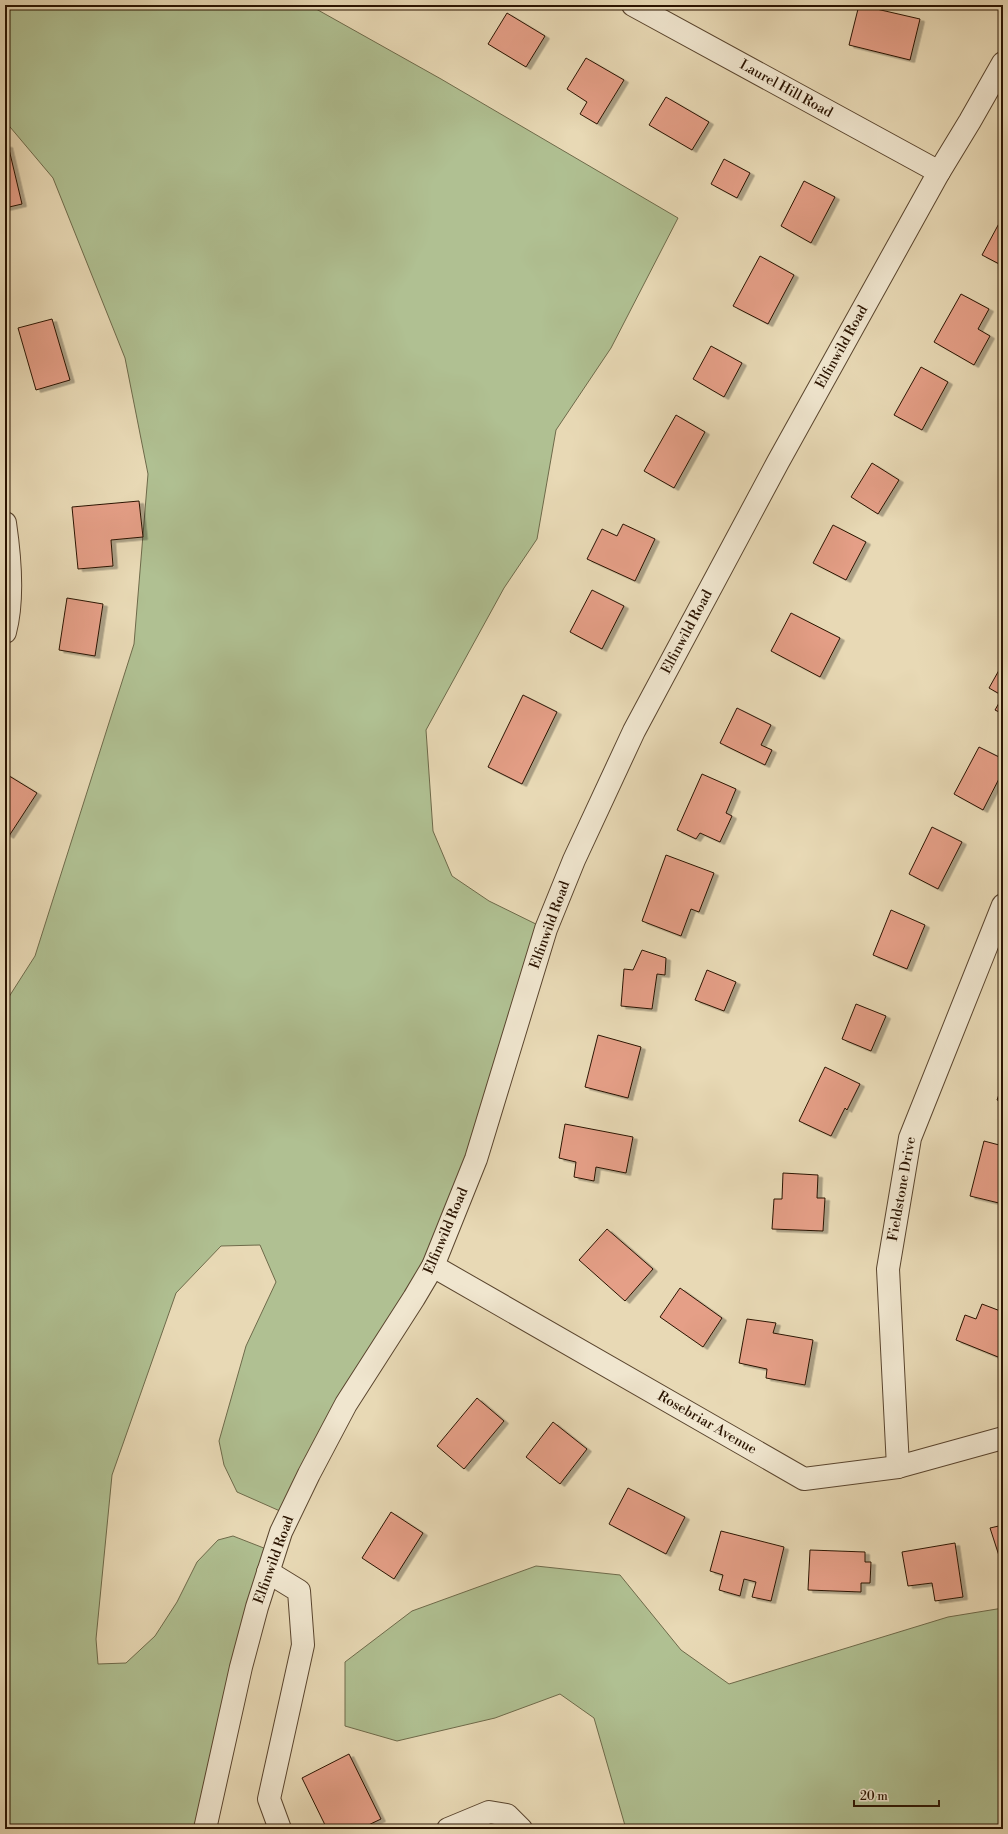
<svg xmlns="http://www.w3.org/2000/svg" width="1008" height="1834" font-family="'Libre Bodoni',serif">
  <defs>
    <filter id="shadow"><feDropShadow dx="4.5" dy="2.5" stdDeviation="0" flood-color="#0004"/></filter>
  </defs>
  <rect width="100%" height="100%" fill="#e8d9b5"/>
  <filter id="stains"><feTurbulence type="fractalNoise" baseFrequency=".005" numOctaves="4"/><feColorMatrix values="0 0 0 0 .2 0 0 0 0 .09 0 0 0 0 .02 0 0 0 .5 -.17"/></filter>
  <radialGradient id="worn" r=".72"><stop offset=".6" stop-color="#630" stop-opacity="0"/><stop offset="1" stop-color="#630" stop-opacity=".3"/></radialGradient>
  <g fill="#b0c092" stroke="#6e6a4a">
    <polygon points="5,5 309,5 441,79 678,218 611,348 556,430 537,539 504,588 426,730 433,831 452,876 489,901 546,929 456,1209 289,1515 237,1492 224,1465 219,1441 246,1346 276,1282 260,1245 221,1246 176,1293 112,1475 96,1639 98,1664 126,1663 155,1636 177,1602 197,1562 218,1540 233,1536 274,1552 205,1829 5,1829 5,1003 35,956 134,644 148,474 125,358 53,178 5,121"/>
    <polygon points="536,1566 620,1575 681,1650 729,1684 948,1617 1003,1608 1003,1829 626,1829 594,1718 560,1694 495,1718 397,1741 345,1726 345,1662 412,1611"/>
  </g>
  <g fill="#e59f87" stroke="#2b1401" filter="url(#shadow)">
    <polygon points="859,5 920,19 910,60 849,45"/>
    <polygon points="507,13 545,36 526,67 488,44"/>
    <polygon points="586,58 624,80 597,124 580,114 587,102 567,89"/>
    <polygon points="666,97 709,122 692,150 649,125"/>
    <polygon points="5,145 8,145 22,204 5,208"/>
    <polygon points="724,159 750,173 737,198 711,184"/>
    <polygon points="804,181 835,197 811,243 781,226"/>
    <polygon points="1003,216 1003,266 982,255"/>
    <polygon points="760,256 794,275 768,324 733,306"/>
    <polygon points="961,294 989,309 978,329 990,336 974,365 934,342"/>
    <polygon points="52,319 70,380 36,390 18,328"/>
    <polygon points="711,346 742,363 724,397 693,379"/>
    <polygon points="921,367 948,382 922,430 894,415"/>
    <polygon points="676,415 705,432 674,488 644,471"/>
    <polygon points="872,463 899,480 878,514 851,497"/>
    <polygon points="139,501 143,537 111,540 113,566 78,569 72,507"/>
    <polygon points="623,524 655,539 635,581 587,559 602,529 617,536"/>
    <polygon points="833,525 866,542 846,580 813,563"/>
    <polygon points="592,590 624,606 602,649 570,632"/>
    <polygon points="67,598 103,604 95,656 59,650"/>
    <polygon points="791,613 840,638 820,677 771,651"/>
    <polygon points="1003,663 1003,714 995,710 1003,696 989,688"/>
    <polygon points="523,695 557,712 522,784 488,767"/>
    <polygon points="737,708 771,725 761,745 772,750 765,765 720,743"/>
    <polygon points="979,747 1003,759 1003,771 983,810 954,794"/>
    <polygon points="6,774 37,793 9,836 5,833 5,776"/>
    <polygon points="702,774 736,789 726,813 732,816 720,842 700,833 696,839 677,830"/>
    <polygon points="932,827 962,842 938,889 909,874"/>
    <polygon points="666,855 714,873 699,912 691,909 681,936 642,921"/>
    <polygon points="891,910 925,925 907,969 873,955"/>
    <polygon points="642,950 666,958 665,975 657,974 652,1009 621,1006 624,969 633,970"/>
    <polygon points="707,970 736,982 724,1011 695,1000"/>
    <polygon points="856,1004 886,1016 871,1051 842,1039"/>
    <polygon points="598,1035 641,1047 628,1098 585,1087"/>
    <polygon points="825,1067 860,1084 847,1110 845,1108 831,1136 799,1121"/>
    <polygon points="1003,1083 1003,1102 997,1100"/>
    <polygon points="565,1124 633,1137 626,1173 596,1167 594,1181 574,1177 576,1162 559,1158"/>
    <polygon points="984,1141 1003,1146 1003,1204 970,1196"/>
    <polygon points="783,1173 818,1175 817,1198 825,1198 823,1231 772,1229 774,1199 782,1199"/>
    <polygon points="607,1229 653,1269 625,1301 579,1260"/>
    <polygon points="680,1288 722,1318 703,1347 660,1317"/>
    <polygon points="982,1304 1003,1312 1003,1359 956,1340 965,1315 976,1319"/>
    <polygon points="747,1319 776,1323 773,1333 813,1340 805,1385 766,1378 767,1369 739,1363"/>
    <polygon points="477,1398 504,1421 464,1469 437,1446"/>
    <polygon points="553,1422 587,1449 560,1484 526,1457"/>
    <polygon points="628,1488 685,1517 666,1554 609,1524"/>
    <polygon points="391,1512 423,1533 394,1579 362,1558"/>
    <polygon points="1003,1525 1003,1565 1002,1565 990,1528"/>
    <polygon points="721,1531 784,1547 771,1601 752,1597 756,1582 744,1579 740,1596 719,1590 723,1575 710,1571"/>
    <polygon points="955,1543 963,1597 935,1601 932,1583 908,1586 902,1552"/>
    <polygon points="810,1550 865,1552 865,1562 871,1562 870,1583 861,1583 861,1592 808,1590"/>
    <polygon points="349,1754 381,1819 360,1829 327,1829 302,1778"/>
  </g>
  <g fill="none" stroke-linecap="round" stroke-linejoin="round">
    <defs>
      <g id="minor">
        <polyline points="633,5 939,172"/>
        <path d="M5 523C10 557 14 599 5 632"/>
        <polyline points="433,1266 804,1479 898,1467 1003,1438"/>
        <polyline points="898,1467 888,1269 910,1138 1003,905"/>
        <polyline points="268,1572 299,1591 303,1645 269,1799 280,1829"/>
        <polyline points="205,1829 241,1667 257,1607 281,1532 309,1474 346,1404 414,1298 433,1266 476,1159 546,929 574,860 634,731 778,462 939,172 970,121 1003,63"/>
        <polyline points="448,1829 489,1812 507,1815 521,1829"/>
      </g>
    </defs>
    <use href="#minor" stroke="#5a452e" stroke-width="24"/>
    <use href="#minor" stroke="#f0e6cf" stroke-width="22"/>
  </g>
  <g text-anchor="middle" dominant-baseline="central" stroke-width="3" stroke-linejoin="round" paint-order="stroke">
    <g font-size="14" fill="#2b1401" stroke="#f0e6cf">
      <text transform="translate(786 89) rotate(29)">Laurel Hill Road</text>
      <text transform="translate(842 347) rotate(-61)">Elfinwild Road</text>
      <text transform="translate(687 632) rotate(-62)">Elfinwild Road</text>
      <text transform="translate(550 925) rotate(-70)">Elfinwild Road</text>
      <text transform="translate(902 1189) rotate(-80)">Fieldstone Drive</text>
      <text transform="translate(446 1231) rotate(-67)">Elfinwild Road</text>
      <text transform="translate(707 1423) rotate(30)">Rosebriar Avenue</text>
      <text transform="translate(274 1560) rotate(-70)">Elfinwild Road</text>
    </g>
  </g>
  <rect width="1008" height="1834" fill="none" stroke="#e8d9b5" stroke-width="20"/>
  <rect x="6" y="6" width="996" height="1822" fill="none" stroke="#2b1401" stroke-width="2"/>
  <rect x="10" y="10" width="988" height="1814" fill="none" stroke="#2b1401"/>
  <path d="M854 1800v6h85v-6" fill="none" stroke="#2b1401" stroke-width="2"/>
  <text x="860" y="1800" font-size="12" fill="#2b1401" stroke="#f0e6cf" stroke-width="3" paint-order="stroke">20 m</text>
  <rect width="100%" height="100%" filter="url(#stains)"/>
  <rect width="100%" height="100%" fill="url(#worn)"/>
</svg>
